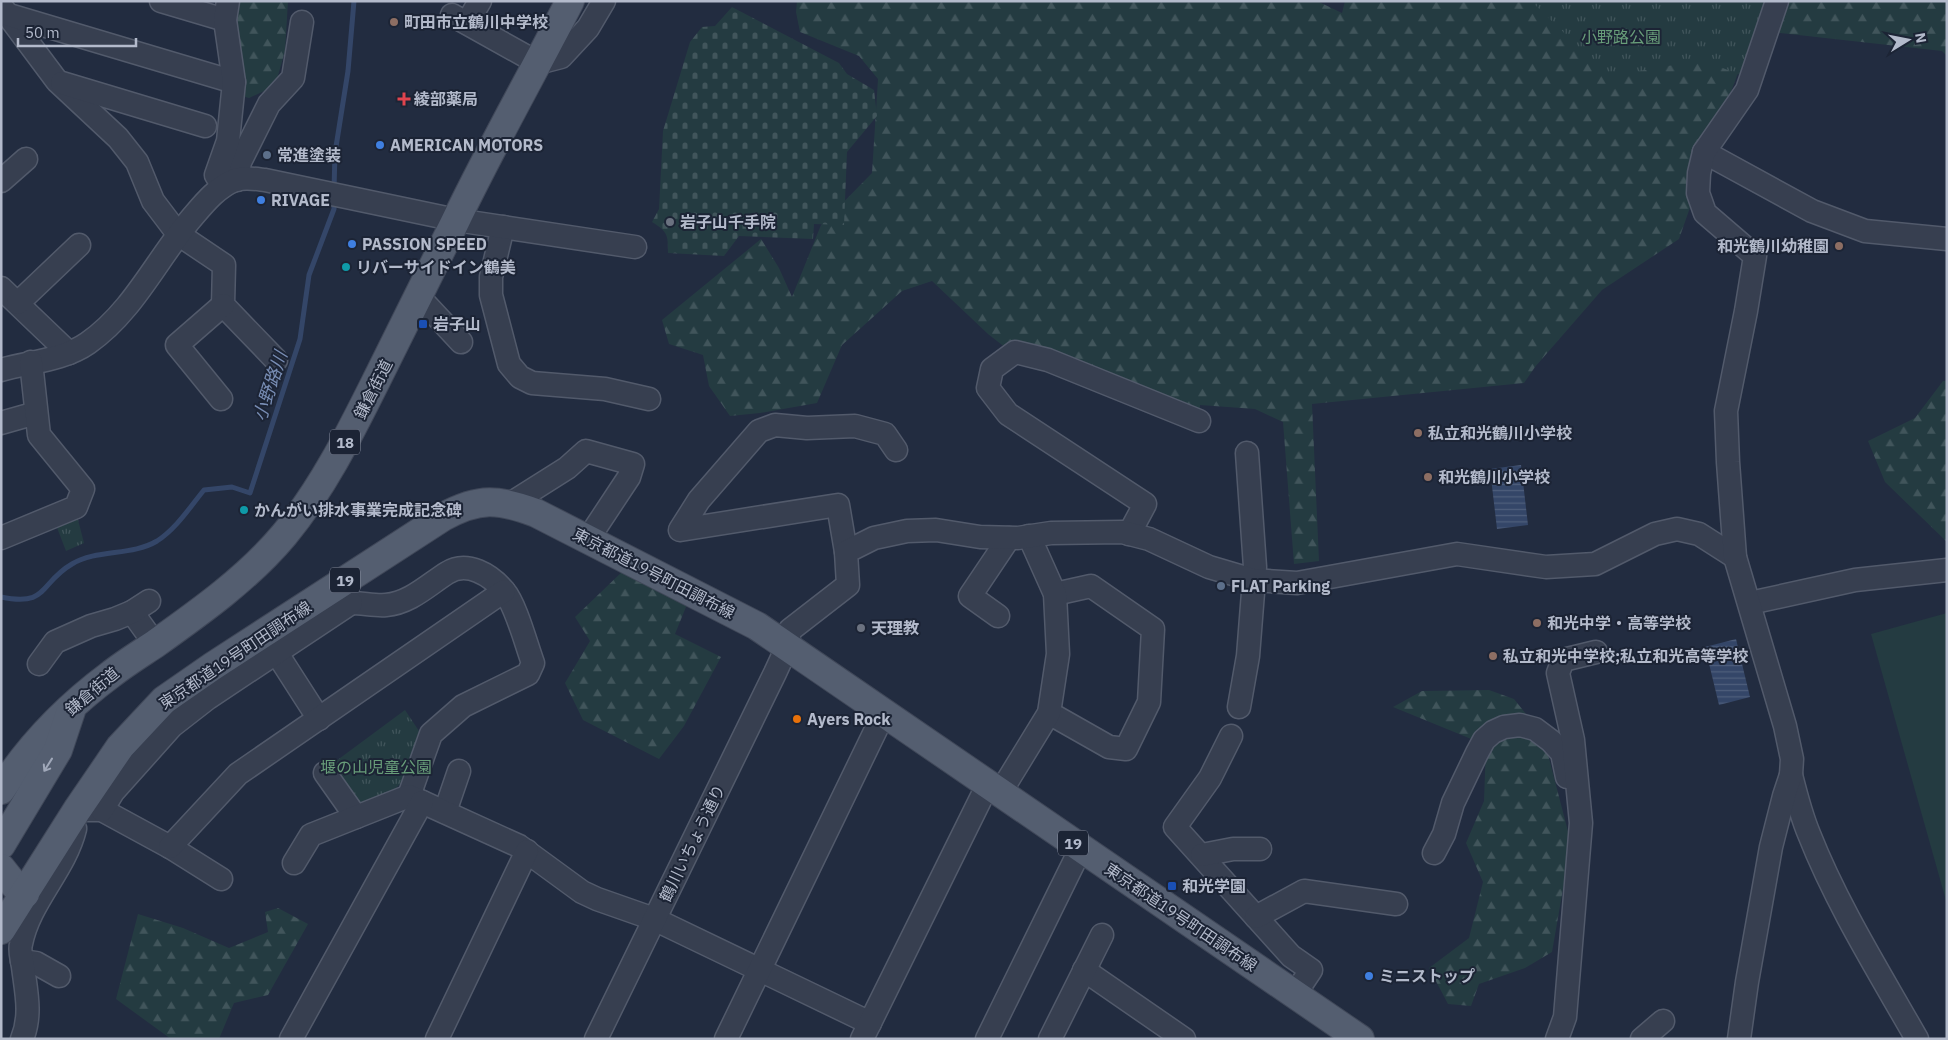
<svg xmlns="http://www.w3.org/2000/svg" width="1948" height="1040" font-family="'IBM Plex Sans','Noto Sans JP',sans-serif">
  <defs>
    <pattern id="forest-firs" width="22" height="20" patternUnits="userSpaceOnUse" patternTransform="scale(1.25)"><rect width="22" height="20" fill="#243b41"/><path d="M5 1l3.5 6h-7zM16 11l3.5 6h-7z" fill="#41555b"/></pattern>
    <pattern id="cemetery-stones" width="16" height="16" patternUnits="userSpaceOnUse" patternTransform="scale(1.25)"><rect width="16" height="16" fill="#243b41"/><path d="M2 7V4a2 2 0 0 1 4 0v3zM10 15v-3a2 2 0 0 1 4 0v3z" fill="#41555b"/></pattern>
    <pattern id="park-tufts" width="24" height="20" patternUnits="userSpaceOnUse" patternTransform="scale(1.25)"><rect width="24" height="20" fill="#243b41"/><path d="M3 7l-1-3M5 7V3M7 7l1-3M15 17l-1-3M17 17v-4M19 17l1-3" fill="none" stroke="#41555b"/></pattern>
    <pattern id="water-rules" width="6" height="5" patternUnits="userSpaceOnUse" patternTransform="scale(1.25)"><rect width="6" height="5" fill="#344668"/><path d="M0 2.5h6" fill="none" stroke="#4f5f7c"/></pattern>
  </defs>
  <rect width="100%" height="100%" fill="#222c40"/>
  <g fill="url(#forest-firs)">
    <polygon points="234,1 288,1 285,51 275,86 249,98 242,96"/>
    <polygon points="797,1 1317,1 1342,13 1345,1 1947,1 1947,56 1942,51 1754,30 1722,116 1679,239 1602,290 1535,367 1524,383 1312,404 1319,561 1294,564 1283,422 1255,409 1200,405 1199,421 1006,348 988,334 932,281 902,291 842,345 817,403 760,413 730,416 709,386 703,355 669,344 662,320 761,239 779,268 792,297 821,225 872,173 878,79 859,56 800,32 796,12"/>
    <polygon points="1943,381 1947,381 1946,541 1885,482 1868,441 1915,418"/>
    <polygon points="624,570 688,602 675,634 721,657 684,726 659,759 583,720 565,683 590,641 575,617"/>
    <polygon points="1489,690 1514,699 1543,735 1571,843 1552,952 1525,968 1479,984 1471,1006 1448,1004 1429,968 1469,938 1483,882 1466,843 1484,801 1486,745 1393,707 1422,691"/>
    <polygon points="278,908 308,924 268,995 234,1003 219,1039 171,1039 116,999 138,914 183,928 229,948 268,932 265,912"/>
  </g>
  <path fill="url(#cemetery-stones)" d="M732 7 839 63 847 74 874 90 877 116 847 152 844 225 814 224 813 239 739 236 724 256 668 253C668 235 668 232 652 222L659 209 663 131 690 42 702 27 715 26Z"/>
  <g fill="url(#park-tufts)">
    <polygon points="1527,1 1770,1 1764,21 1740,75 1703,60 1609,76 1534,4"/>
    <polygon points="77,516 84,543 66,551 56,525"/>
    <polygon points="405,710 419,731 401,783 393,791 357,806 328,767"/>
  </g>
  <polygon fill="#243b41" points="1947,613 1947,904 1871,634"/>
  <g fill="url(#water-rules)">
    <polygon points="1521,465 1528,525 1497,529 1490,469"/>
    <polygon points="1736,639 1750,697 1719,705 1705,647"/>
  </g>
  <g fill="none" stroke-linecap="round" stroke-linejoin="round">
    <g stroke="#344668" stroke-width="5">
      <polyline points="334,189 335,153 348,71 354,1"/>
      <path d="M1 597C49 607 39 583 72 564 97 549 132 556 157 541 176 529 190 507 204 490L232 487 250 493 300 339 309 275 334 209V200"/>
    </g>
    <defs>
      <g id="minor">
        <polyline points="161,1 225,20"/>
        <polyline points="1,6 57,81 118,138 137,162 153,201 178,234 224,265 223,305 276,360"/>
        <polyline points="9,15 234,82"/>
        <polyline points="452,15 538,63 561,57 588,28 604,1"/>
        <polyline points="467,23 480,1"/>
        <polyline points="62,83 205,126"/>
        <polyline points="1704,152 1812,211 1865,231 1947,239"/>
        <polyline points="237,180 240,162 269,104 293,78 302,22"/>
        <polyline points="1,181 26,159"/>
        <polyline points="223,186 216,175 228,141 234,82 225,20 228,1"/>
        <polyline points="503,227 491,277 491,295 509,364 520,377 532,383 605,389 649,399"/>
        <polyline points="1,288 69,353"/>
        <polyline points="419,297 461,342"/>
        <polyline points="18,303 79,245"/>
        <path d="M1 370C29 362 64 360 88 343 135 310 158 256 195 214 206 201 218 187 235 180 245 177 256 179 265 180L456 220 635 247"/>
        <polyline points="221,399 177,345 223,305"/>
        <polyline points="1,423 36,413"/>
        <polyline points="510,504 567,468 586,451 633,464 629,477 588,539"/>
        <polyline points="1129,534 1145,504 1008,414 988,388 992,369 1015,352 1048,360 1199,421"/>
        <polyline points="1,538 76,507 83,489 39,435 31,362"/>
        <polyline points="846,552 838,505 680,530 699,500 759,431 775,425 807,428 855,426 885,434 896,450"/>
        <path d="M338 585 351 603C363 603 375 606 386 605 410 603 428 585 447 573 467 560 491 575 504 591 516 605 526 644 533 663L528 674 463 706 431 734 409 796"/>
        <polyline points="1750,603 1855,580 1947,570"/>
        <polyline points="132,612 155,644"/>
        <polyline points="998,616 970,596 1009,538"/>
        <polyline points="276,652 319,719"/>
        <polyline points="39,664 55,642 91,626 115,619 132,612 149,601"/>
        <polyline points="1239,707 1248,656 1255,567 1247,453"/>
        <polyline points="1049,713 1109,747 1126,749 1149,702 1153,629 1091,586 1055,594"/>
        <polyline points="1231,736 1210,778 1175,827 1291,956 1311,970 1295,994"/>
        <polyline points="325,773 356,817"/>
        <path d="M1791 775C1796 795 1801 815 1809 834 1837 905 1879 972 1917 1039"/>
        <polyline points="1000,793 1049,713 1058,654 1055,594 1029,536"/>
        <polyline points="88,810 102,810 170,847 221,879"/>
        <polyline points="102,810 113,792 172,726 208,698 351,603"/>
        <polyline points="445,812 459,771"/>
        <polyline points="170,847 238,774 504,591"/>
        <polyline points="1434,853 1444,834 1453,803 1477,753 1484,740 1493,732 1504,727 1520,725 1535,729 1551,741 1562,753 1567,777"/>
        <polyline points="1202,855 1233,849 1260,849"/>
        <polyline points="294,863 311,835 409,796 519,846 582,892 597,899 654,919 870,1023"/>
        <polyline points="1256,917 1304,891 1396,904"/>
        <polyline points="22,961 36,963 59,976"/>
        <polyline points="1084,970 1184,1039"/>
        <path d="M22 1039C32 1015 26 991 23 967 22 959 19 951 21 944 29 902 65 870 75 829L68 824"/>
        <polyline points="291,1039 422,802"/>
        <polyline points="437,1039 527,851"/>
        <polyline points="596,1039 775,673 787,647 790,630 848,585 846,552 874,538 907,531 936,530 980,537 1018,538 1051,533 1122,532 1149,539 1209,567 1253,580 1297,583 1457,554 1546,567 1595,564 1655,534 1677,529 1699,534 1735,557"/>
        <polyline points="726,1039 884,713"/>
        <polyline points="862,1039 988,784"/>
        <polyline points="987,1039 1081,848"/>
        <polyline points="1050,1039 1102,935"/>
        <polyline points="1557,1039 1565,1017 1581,823 1573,740 1558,673 1563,660 1596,652"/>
        <polyline points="1642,1039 1663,1021"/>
        <polyline points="1739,1039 1747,982 1771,847 1784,796 1791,775 1792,759 1785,726 1735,557 1728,462 1726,411 1746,311 1755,256 1705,213 1698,193 1699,173 1704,152 1747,90 1777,1"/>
      </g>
      <g id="major">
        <path d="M1 790C30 745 67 707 110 675 124 664 140 654 155 644 200 612 248 578 284 535 324 487 352 429 380 373 405 323 430 272 455 222 491 147 532 75 570 1"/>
        <polyline points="1,845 58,750 71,711"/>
        <polyline points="1,868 16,887 25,894"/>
        <path d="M1 930 77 810 120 747 164 700 213 666 443 517C479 497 499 499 536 513L757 626 1360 1039"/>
      </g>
    </defs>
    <use href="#minor" stroke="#525a6b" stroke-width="25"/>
    <use href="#major" stroke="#404859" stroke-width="30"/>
    <use href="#minor" stroke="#373f50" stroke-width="22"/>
    <use href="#major" stroke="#545e70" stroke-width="28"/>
  </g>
  <defs><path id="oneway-shaft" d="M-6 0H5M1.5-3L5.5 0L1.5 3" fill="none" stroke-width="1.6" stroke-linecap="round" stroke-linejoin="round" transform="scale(1.25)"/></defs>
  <use stroke="#a0a8b9" href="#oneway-shaft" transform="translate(48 765) rotate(122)"/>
  <g fill="#8d6e63" stroke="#1c2435" stroke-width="2">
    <circle cx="394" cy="22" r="5"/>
    <circle cx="1839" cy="246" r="5"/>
    <circle cx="1418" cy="433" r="5"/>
    <circle cx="1428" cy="477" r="5"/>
    <circle cx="1537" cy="623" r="5"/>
    <circle cx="1493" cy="656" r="5"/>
  </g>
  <path fill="#e0444e" stroke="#1c2435" stroke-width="2" d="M401.5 91.5h5v5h5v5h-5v5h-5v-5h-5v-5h5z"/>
  <g fill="#3f7fe0" stroke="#1c2435" stroke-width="2">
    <circle cx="380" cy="145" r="5"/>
    <circle cx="261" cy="200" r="5"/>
    <circle cx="352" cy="244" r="5"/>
    <circle cx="1369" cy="976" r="5"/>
  </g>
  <g fill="#5c6f8a" stroke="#1c2435" stroke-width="2">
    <circle cx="267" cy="155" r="5"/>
    <circle cx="1221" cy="586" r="5"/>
  </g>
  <g fill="#6b7280" stroke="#1c2435" stroke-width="2">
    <circle cx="670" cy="222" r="5"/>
    <circle cx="861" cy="628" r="5"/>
  </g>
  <g fill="#0f9aa8" stroke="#1c2435" stroke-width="2">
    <circle cx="346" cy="267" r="5"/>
    <circle cx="244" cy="510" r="5"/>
  </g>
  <g fill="#1a4fb4" stroke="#1c2435" stroke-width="2">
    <rect x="418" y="319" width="10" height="10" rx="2.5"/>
    <rect x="1167" y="881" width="10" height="10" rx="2.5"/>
  </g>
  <circle fill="#e8710a" stroke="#1c2435" stroke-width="2" cx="797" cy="719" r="5"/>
  <g text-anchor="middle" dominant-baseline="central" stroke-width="4" stroke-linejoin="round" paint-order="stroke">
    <g fill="#1c2435" stroke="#868d9e" stroke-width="1">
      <rect x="330" y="429.5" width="30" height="25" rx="4"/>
      <rect x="330" y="567.5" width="30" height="25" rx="4"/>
      <rect x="1058" y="830.5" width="30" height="25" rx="4"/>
    </g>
    <g font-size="15" font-weight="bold" fill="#b3bacb">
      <text x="345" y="442">18</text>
      <text x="345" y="580">19</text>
      <text x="1073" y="843">19</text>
    </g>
    <g font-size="16" font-weight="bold" fill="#b3bacb" stroke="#1c2435" text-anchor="start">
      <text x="404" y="22">町田市立鶴川中学校</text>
      <text x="414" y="99">綾部薬局</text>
      <text x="390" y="145">AMERICAN MOTORS</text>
      <text x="277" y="155">常進塗装</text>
      <text x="271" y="200">RIVAGE</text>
      <text x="680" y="222">岩子山千手院</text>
      <text x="362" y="244">PASSION SPEED</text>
      <text x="1829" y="246" text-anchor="end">和光鶴川幼稚園</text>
      <text x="356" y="267">リバーサイドイン鶴美</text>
      <text x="433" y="324">岩子山</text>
      <text x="1428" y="433">私立和光鶴川小学校</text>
      <text x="1438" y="477">和光鶴川小学校</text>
      <text x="254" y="510">かんがい排水事業完成記念碑</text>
      <text x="1231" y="586">FLAT Parking</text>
      <text x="1547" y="623">和光中学・高等学校</text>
      <text x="871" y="628">天理教</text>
      <text x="1503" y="656">私立和光中学校;私立和光高等学校</text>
      <text x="807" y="719">Ayers Rock</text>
      <text x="1182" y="886">和光学園</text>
      <text x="1379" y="976">ミニストップ</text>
    </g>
    <g font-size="16" fill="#689d79" stroke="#1c2435">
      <text x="1621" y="37">小野路公園</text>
      <text x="376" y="767">堰の山児童公園</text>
    </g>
    <g font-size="16" fill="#b3bacb" stroke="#1c2435">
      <text transform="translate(373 389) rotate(-63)">鎌倉街道</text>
      <text transform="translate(654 573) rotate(27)">東京都道19号町田調布線</text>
      <text transform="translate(235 655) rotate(-34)">東京都道19号町田調布線</text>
      <text transform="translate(92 691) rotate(-40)">鎌倉街道</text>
      <text transform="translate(692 843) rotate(-64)">鶴川いちょう通り</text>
      <text transform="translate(1181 917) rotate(34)">東京都道19号町田調布線</text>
    </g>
    <g font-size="18" font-style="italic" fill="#788db4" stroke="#1c2435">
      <text transform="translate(270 386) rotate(-72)">小野路川</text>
    </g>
  </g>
  <rect width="1948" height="1040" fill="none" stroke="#b3bacb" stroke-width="5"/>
  <g transform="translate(1908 40) rotate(80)" stroke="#1c2435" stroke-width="4" paint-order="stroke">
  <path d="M0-4L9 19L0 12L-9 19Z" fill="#b3bacb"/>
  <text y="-8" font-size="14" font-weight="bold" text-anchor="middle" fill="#b3bacb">N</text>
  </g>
  <path d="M18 38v8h118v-8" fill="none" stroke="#b3bacb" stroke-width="2.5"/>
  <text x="25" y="38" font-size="15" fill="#b3bacb" stroke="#1c2435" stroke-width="4" paint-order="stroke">50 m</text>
</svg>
